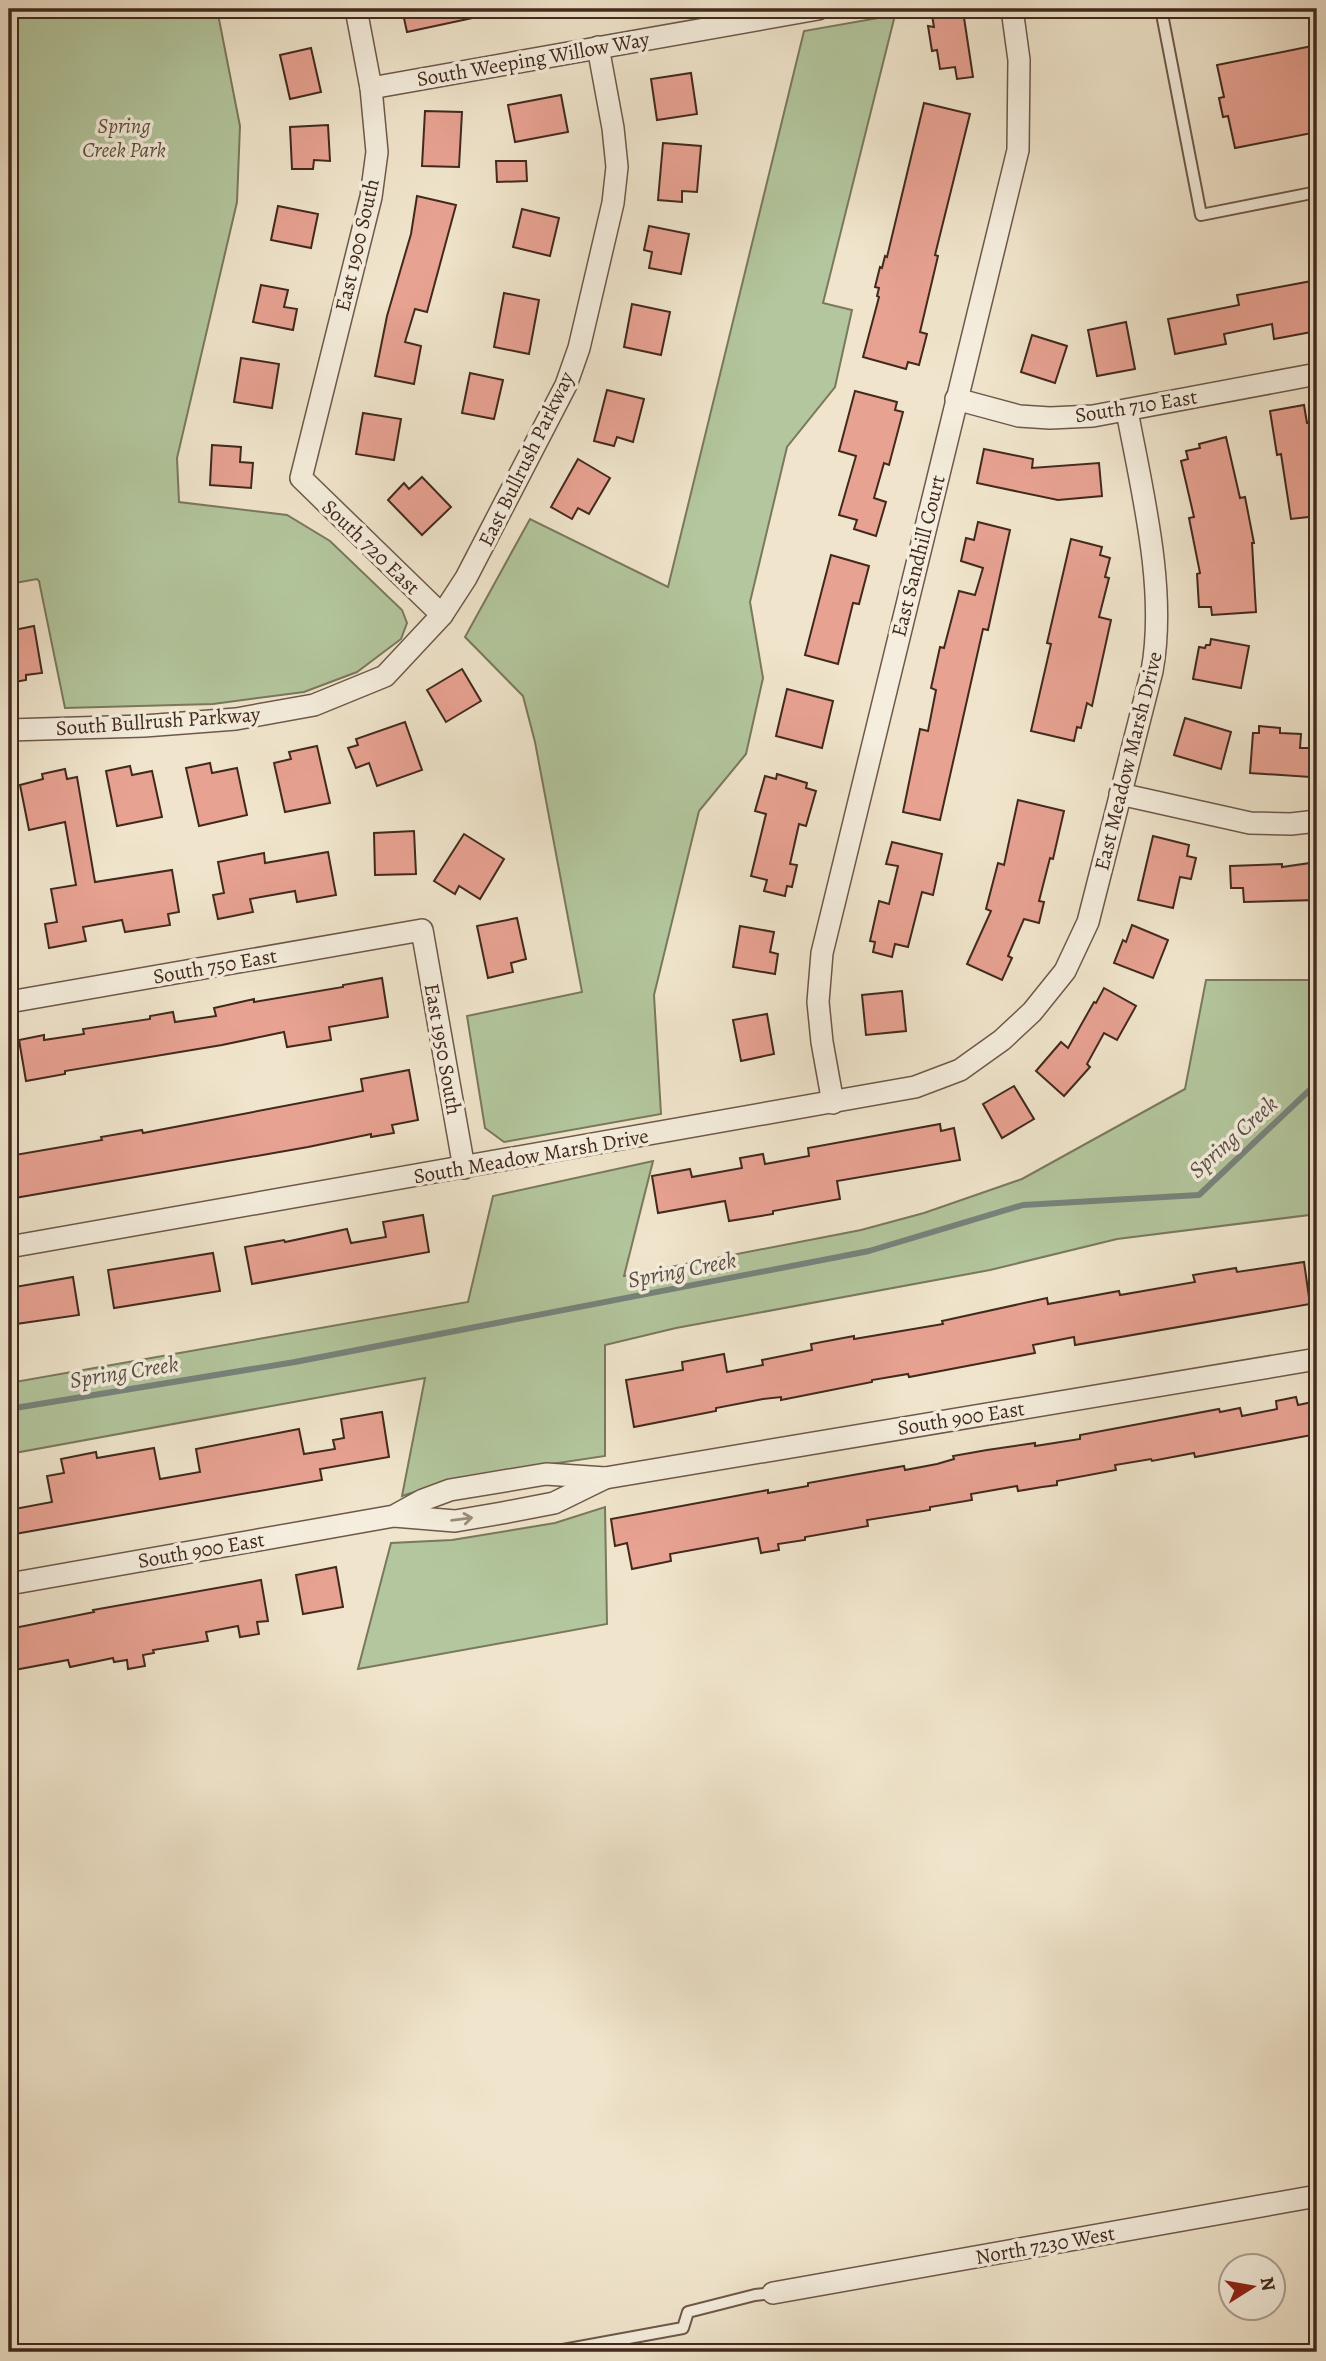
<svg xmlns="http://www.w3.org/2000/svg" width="1326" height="2361" font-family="Alegreya,serif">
  <rect width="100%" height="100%" fill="#f0e5cc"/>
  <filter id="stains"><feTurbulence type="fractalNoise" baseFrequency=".00286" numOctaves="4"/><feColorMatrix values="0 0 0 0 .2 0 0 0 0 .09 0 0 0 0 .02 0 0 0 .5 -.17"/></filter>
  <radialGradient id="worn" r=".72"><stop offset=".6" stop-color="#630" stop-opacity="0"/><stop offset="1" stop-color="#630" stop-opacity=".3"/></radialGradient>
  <g fill="#b3c69d" stroke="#7a785e" stroke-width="2">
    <polygon points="9,9 217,9 240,126 237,202 177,458 179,502 287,515 330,541 402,610 407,623 401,639 357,672 304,692 213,704 65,708 39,581 37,579 9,584"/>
    <polygon points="895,15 823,303 852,310 835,387 787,447 750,602 763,678 746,754 699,811 654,995 661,1114 504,1142 485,1128 467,1016 582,992 535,742 523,696 465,637 530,519 668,587 804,31"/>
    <polygon points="1206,980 1317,980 1317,1214 1117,1239 990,1270 676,1328 605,1345 605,1456 458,1478 402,1496 425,1378 9,1454 9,1383 468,1302 493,1196 653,1161 624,1276 861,1230 924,1213 1022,1179 1185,1089"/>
    <polygon points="605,1507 607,1624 358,1669 391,1543 452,1540 555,1523"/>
  </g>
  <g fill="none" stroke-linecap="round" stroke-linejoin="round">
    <polyline stroke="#77837c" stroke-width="6" points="9,1409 295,1362 869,1251 1023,1205 1199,1195 1317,1083"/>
  </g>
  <g fill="#e8a292" stroke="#42291e" stroke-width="2">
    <polygon points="402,9 481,9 482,16 407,32"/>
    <polygon points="963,11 973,77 957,79 955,67 940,69 937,50 932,51 928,26 934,27 932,15"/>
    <polygon points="1317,45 1317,132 1235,148 1228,116 1223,117 1219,98 1224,97 1217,65"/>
    <polygon points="311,48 321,92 290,99 280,55"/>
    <polygon points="691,73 697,114 657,120 651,79"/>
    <polygon points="561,95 568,132 515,142 508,105"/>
    <polygon points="924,103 970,114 935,255 938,256 920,332 927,334 919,365 908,362 906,369 863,357 879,297 877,296 879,288 875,287 880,267 882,268 885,256 887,257"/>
    <polygon points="425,111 462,112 459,167 422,166"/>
    <polygon points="328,125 330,161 314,160 313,169 292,169 290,127"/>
    <polygon points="663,143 701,146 697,192 682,191 682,202 658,200"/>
    <polygon points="496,161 526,161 527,181 497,182"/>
    <polygon points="417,196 456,205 427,312 415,309 405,342 421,346 414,384 375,376 387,316 411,234"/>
    <polygon points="278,206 318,214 311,248 271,240"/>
    <polygon points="522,209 559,218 550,256 513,247"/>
    <polygon points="649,226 689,234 681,274 649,268 652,252 644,250"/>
    <polygon points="1317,280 1317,331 1274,339 1272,324 1224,334 1226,344 1175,354 1168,319 1239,305 1237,295"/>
    <polygon points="261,285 288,290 284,307 297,309 293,330 253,322"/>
    <polygon points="504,293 539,300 529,354 494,347"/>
    <polygon points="632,304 670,312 661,355 624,347"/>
    <polygon points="1126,322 1135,369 1097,376 1088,330"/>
    <polygon points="1032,335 1067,346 1055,383 1021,372"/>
    <polygon points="241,358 279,364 272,408 234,402"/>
    <polygon points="470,373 503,380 494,419 462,413"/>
    <polygon points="607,390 644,399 633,442 617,437 614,446 594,441"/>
    <polygon points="855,391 897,402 895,410 903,412 889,465 884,463 874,498 886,502 876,536 854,529 857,520 839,515 856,456 839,451"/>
    <polygon points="1304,405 1307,423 1317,421 1317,516 1291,519 1281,454 1277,455 1270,411"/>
    <polygon points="363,413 401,419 394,460 356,454"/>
    <polygon points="1226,437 1240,498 1245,497 1254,543 1252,543 1256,612 1212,615 1211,607 1199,607 1197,574 1200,573 1189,518 1194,517 1181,461 1188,459 1186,451 1200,448 1199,444"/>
    <polygon points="212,445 241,447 240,462 253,463 251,488 210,485"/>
    <polygon points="984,449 1033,459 1032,468 1099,463 1102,496 1058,500 977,483"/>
    <polygon points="578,459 610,478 589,514 578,508 572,519 551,507"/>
    <polygon points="422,477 451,507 422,535 388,500 404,483 409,489"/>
    <polygon points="978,522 1010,530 988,630 983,629 940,820 903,812 920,729 928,731 936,690 931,688 940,647 944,648 959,591 975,595 983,568 961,561 966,538 974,540"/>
    <polygon points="1071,539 1102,547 1100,555 1110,558 1105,577 1109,578 1099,617 1111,620 1092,706 1087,703 1081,728 1077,727 1074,741 1031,731 1051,644 1047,643"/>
    <polygon points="831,555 869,566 859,604 853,603 838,664 805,655"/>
    <polygon points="34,626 42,673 26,675 26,680 9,683 9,631"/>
    <polygon points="1211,639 1249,646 1241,688 1193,679 1199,647 1205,648 1206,645 1210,645"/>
    <polygon points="462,669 481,701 446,722 427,690"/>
    <polygon points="787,689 833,701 822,748 776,736"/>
    <polygon points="1185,718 1231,732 1221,769 1174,755"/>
    <polygon points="405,722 422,770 377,786 369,763 356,768 348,748 358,745 356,739"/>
    <polygon points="1259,726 1280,728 1280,733 1301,734 1300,748 1312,748 1310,777 1250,773 1253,733 1259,733"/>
    <polygon points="317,746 330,803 285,812 274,763 291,759 289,752"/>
    <polygon points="210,763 212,773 237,768 247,815 199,826 186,768"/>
    <polygon points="130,766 132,775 152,771 162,817 117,826 106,771"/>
    <polygon points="65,769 67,779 77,777 95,882 172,870 179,912 168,914 170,925 125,932 122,920 83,927 86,941 49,948 45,924 57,922 51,889 76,885 65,822 29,830 20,785 43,779 42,774"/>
    <polygon points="777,774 807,783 806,788 816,791 806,826 799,824 790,864 797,865 792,887 787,886 785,896 764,891 767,880 751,876 766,814 755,811 765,776 776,779"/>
    <polygon points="1018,800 1064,811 1053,859 1050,858 1039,901 1044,902 1039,923 1024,919 1008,956 1012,958 1002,980 967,964 991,911 986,909 998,863 1004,865"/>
    <polygon points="414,831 416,874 375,875 374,833"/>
    <polygon points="464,834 504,859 480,899 459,886 455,894 434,881"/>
    <polygon points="1153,836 1189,845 1187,856 1196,858 1191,879 1180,877 1173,908 1138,900"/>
    <polygon points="892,842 942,854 933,895 922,892 908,947 895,944 892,957 873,952 875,942 870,941 879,901 889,904 898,866 886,864"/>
    <polygon points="328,852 336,895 297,902 295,891 250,899 253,912 218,919 213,895 224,893 218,862 264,853 265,863"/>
    <polygon points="1317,862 1317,900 1244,902 1243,888 1231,888 1230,866 1282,864 1282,867"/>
    <polygon points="517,918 526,959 511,963 513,972 488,978 477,926"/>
    <polygon points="1132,925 1168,940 1153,978 1114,963 1123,940 1126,942"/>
    <polygon points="740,926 774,932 770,952 778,954 775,974 733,967"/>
    <polygon points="382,978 388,1017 329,1027 331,1040 287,1047 284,1032 222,1045 65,1071 65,1074 26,1081 19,1040 44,1035 44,1040 84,1034 83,1029 150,1019 150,1016 173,1012 175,1022 216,1016 214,1008 254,999 254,1002 343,987 343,985"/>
    <polygon points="1104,988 1136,1006 1117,1040 1104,1033 1087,1064 1090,1067 1064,1096 1036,1071 1061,1042 1068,1048 1094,1002 1096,1003"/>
    <polygon points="902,991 906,1031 866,1035 862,995"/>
    <polygon points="767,1014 774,1054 741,1061 733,1020"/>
    <polygon points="409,1070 418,1120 392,1125 394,1133 371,1137 371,1134 308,1147 9,1199 9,1156 102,1140 101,1137 142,1130 143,1133 363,1091 361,1079"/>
    <polygon points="1014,1086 1034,1119 1002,1138 983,1104"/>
    <polygon points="940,1124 941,1131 954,1128 960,1160 837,1181 840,1199 773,1211 773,1214 729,1221 725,1201 658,1213 652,1176 690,1169 692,1177 742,1168 740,1158 763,1154 765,1164 809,1156 808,1148"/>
    <polygon points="423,1215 429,1252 252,1284 245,1247 284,1240 285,1242 347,1229 351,1243 386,1237 383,1222"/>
    <polygon points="213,1253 220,1291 114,1308 108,1270"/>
    <polygon points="1304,1262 1310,1304 1075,1345 1074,1337 1033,1345 1035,1353 909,1377 908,1374 872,1380 872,1382 781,1400 781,1397 763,1399 716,1408 716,1411 634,1427 626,1380 683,1370 682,1362 724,1354 727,1372 763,1365 762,1360 812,1350 811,1344 854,1336 854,1339 943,1324 942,1321 1047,1298 1048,1304 1119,1291 1120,1295 1195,1282 1193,1275 1236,1268 1237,1272"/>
    <polygon points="73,1277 79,1315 9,1325 9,1288"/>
    <polygon points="1296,1397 1298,1405 1317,1401 1317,1434 1195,1457 1194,1453 1152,1461 1151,1459 1115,1465 1116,1470 1057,1481 1057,1485 1042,1487 1018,1491 1017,1486 971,1494 972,1500 930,1507 930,1510 867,1520 868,1526 805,1537 805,1540 778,1544 779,1550 761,1553 758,1538 670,1554 671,1561 632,1569 627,1543 615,1546 611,1519 768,1490 768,1493 808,1486 808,1483 881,1470 904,1466 905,1470 937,1464 954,1459 953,1456 987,1450 1035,1443 1035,1446 1080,1439 1080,1435 1219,1409 1220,1412 1240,1408 1242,1416 1277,1409 1276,1401"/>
    <polygon points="382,1412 389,1457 320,1469 322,1480 9,1535 9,1510 52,1502 47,1476 64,1473 61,1459 96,1452 97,1458 154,1448 160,1479 200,1472 196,1449 299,1429 304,1454 335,1449 333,1440 344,1438 341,1419"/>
    <polygon points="336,1567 343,1607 303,1614 296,1575"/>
    <polygon points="261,1580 268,1621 257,1622 259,1634 240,1637 238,1626 206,1632 208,1641 153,1650 154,1653 143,1655 145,1666 128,1669 127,1660 114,1662 113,1658 70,1667 68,1660 9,1671 9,1629 94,1612 93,1610"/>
  </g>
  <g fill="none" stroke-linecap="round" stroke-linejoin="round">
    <defs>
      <g id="lane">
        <polyline points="1161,9 1201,215 1317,192"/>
        <polyline points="552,2352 683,2328 688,2312 755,2295 773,2293"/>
      </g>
      <g id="street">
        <polyline points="356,9 371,88 377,152 371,197 301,478 442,615"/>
        <polyline points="371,88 818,9"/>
        <polyline points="956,399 1019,416 1050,418 1093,416 1317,374"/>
        <polyline points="9,730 144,726 236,719 314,705 385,676 442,615 466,578 566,385 579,348 613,203 617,167 613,128 598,47"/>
        <polyline points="1120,794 1250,823 1291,824 1317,821"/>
        <polyline points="9,1002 422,930 464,1168"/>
        <polyline points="833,1103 822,1042 818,1002 822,953 1018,150 1019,60 1012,9"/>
        <path d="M9 1247 915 1087 960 1070 1002 1040 1032 1012 1065 971 1088 922 1152 671C1167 590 1142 491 1127 411"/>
        <polyline points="605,1478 1317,1359"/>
        <polyline points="9,1584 394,1516 455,1521 502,1513 554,1503 605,1478 546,1474 450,1490 423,1500 394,1516"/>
        <polyline points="773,2293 1317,2196"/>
      </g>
    </defs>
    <use href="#lane" stroke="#6e584a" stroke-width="14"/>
    <use href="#street" stroke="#6e584a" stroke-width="24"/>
    <use href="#lane" stroke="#f5eede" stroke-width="10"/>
    <use href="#street" stroke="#f5eede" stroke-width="21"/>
  </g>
  <defs><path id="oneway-shaft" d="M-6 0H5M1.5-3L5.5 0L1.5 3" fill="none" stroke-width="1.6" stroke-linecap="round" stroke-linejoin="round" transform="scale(1.75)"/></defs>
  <use stroke="#9c8c7e" href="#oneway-shaft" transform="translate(462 1519) rotate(-7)"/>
  <g text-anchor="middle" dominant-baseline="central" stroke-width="7" stroke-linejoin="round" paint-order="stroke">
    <g font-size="21" fill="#42291e" stroke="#f5eede">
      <text transform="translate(533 59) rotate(-10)">South Weeping Willow Way</text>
      <text transform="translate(357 245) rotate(-77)">East 1900 South</text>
      <text transform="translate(1136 406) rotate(-9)">South 710 East</text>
      <text transform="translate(526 459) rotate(-64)">East Bullrush Parkway</text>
      <text transform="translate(371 547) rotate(44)">South 720 East</text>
      <text transform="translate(918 556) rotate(-76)">East Sandhill Court</text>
      <text transform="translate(158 721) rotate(-4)">South Bullrush Parkway</text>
      <text transform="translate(1128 761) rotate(-76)">East Meadow Marsh Drive</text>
      <text transform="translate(215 966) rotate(-10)">South 750 East</text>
      <text transform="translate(443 1049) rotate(80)">East 1950 South</text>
      <text transform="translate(531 1156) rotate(-10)">South Meadow Marsh Drive</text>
      <text transform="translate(961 1418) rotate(-9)">South 900 East</text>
      <text transform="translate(201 1550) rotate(-10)">South 900 East</text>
      <text transform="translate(1045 2245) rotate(-10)">North 7230 West</text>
    </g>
    <g font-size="21" font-style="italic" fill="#5e503e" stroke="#f5eede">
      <text x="124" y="126">Spring<tspan x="124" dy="24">Creek Park</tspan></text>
    </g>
    <g font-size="23" font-style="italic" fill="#584e45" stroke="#f5eede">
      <text transform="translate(1233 1137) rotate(-42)">Spring Creek</text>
      <text transform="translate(682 1270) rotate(-11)">Spring Creek</text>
      <text transform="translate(124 1372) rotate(-9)">Spring Creek</text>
    </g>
  </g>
  <rect width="1326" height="2361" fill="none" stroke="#f0e5cc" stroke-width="35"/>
  <rect x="10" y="10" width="1305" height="2340" fill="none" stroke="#42291e" stroke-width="3.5"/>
  <rect x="18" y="18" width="1291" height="2326" fill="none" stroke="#42291e" stroke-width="2"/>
  <g transform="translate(1252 2287) rotate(79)"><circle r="33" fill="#f5eede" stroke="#ad9f91" stroke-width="2"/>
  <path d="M0-5L12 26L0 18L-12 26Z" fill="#8f2418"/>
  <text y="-10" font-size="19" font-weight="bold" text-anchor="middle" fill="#42291e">N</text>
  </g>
  <rect width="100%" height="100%" filter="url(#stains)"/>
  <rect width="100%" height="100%" fill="url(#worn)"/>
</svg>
